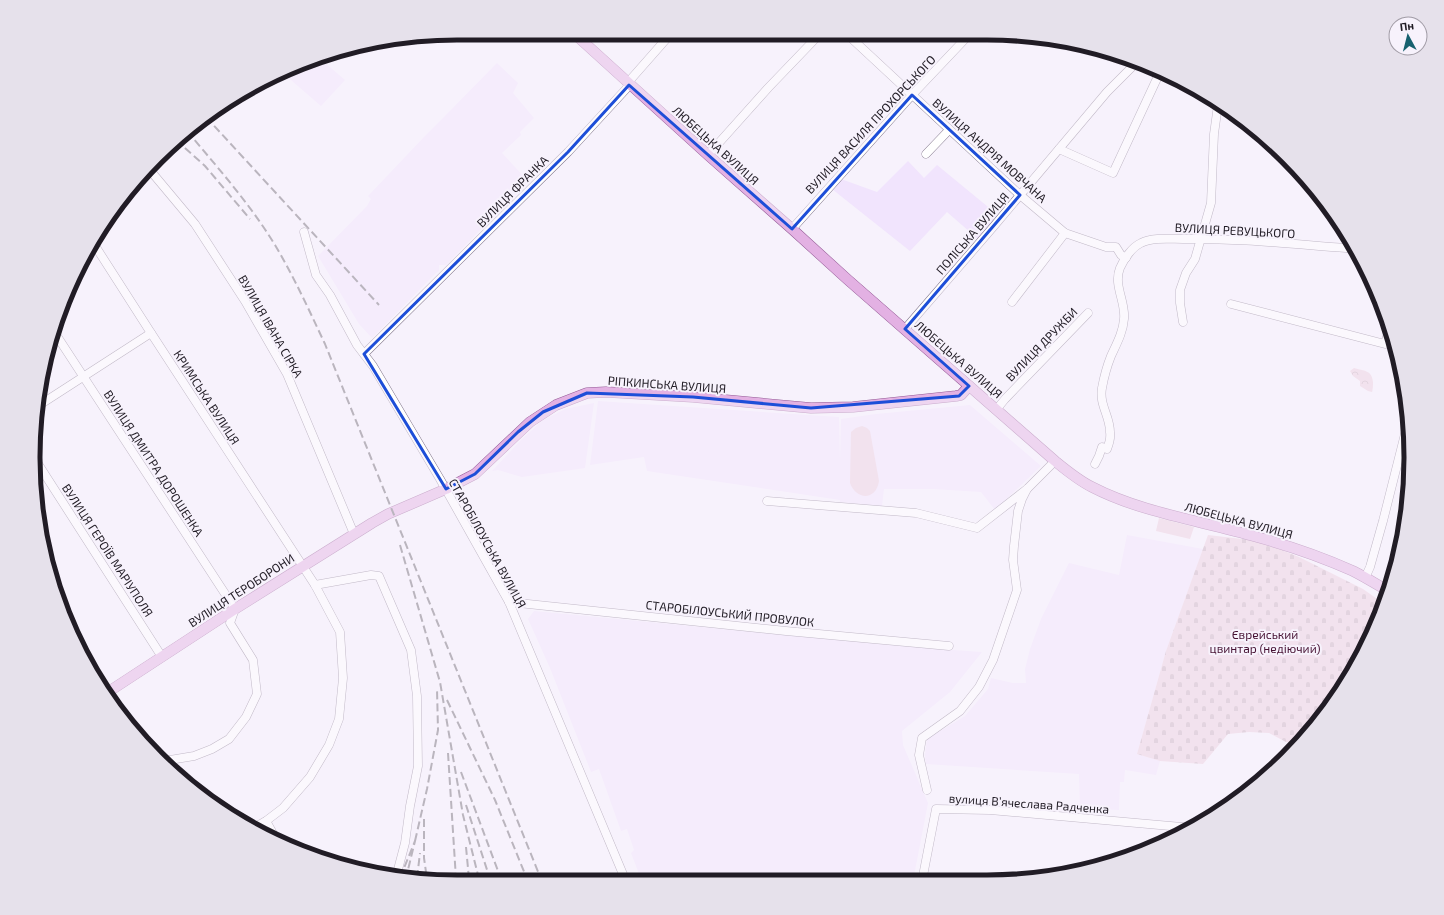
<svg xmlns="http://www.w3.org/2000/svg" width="1444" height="915" font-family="'Exo 2',sans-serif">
  <defs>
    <pattern id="cemetery-stones" width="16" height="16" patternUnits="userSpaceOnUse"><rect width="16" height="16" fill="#eccedd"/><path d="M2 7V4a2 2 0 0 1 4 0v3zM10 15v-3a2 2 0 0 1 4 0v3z" fill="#cab0be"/></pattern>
    <pattern id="park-crowns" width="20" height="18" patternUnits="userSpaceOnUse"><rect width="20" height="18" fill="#eccedd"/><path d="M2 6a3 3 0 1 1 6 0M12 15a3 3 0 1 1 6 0" fill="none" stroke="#cab0be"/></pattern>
  </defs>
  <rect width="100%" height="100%" fill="#f7f2fc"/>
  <g fill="#f1e4fd">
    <polygon points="318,57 345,80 321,106 284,74"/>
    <polygon points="497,63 518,83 513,93 534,118 520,132 521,135 502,153 528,181 446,265 439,265 439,271 436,273 372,338 359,324 318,256 367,206 371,199 368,196 424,137 440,121"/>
    <polygon points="908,161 924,178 937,165 999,216 978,239 947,212 910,251 832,189 841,179 877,192"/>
    <polygon points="598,401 839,417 840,462 841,419 876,414 970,405 1041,466 995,510 981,492 933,489 884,489 882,506 840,502 840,500 647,471 644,457 590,465"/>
    <polygon points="594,403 585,468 522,477 498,470 492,471 521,440 542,421 565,409"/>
    <polygon points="1127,535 1203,549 1166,651 1137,754 1160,761 1156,775 1125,770 1124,782 1120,782 1119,810 1080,808 1079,774 926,764 925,755 927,739 965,716 988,689 991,678 1013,683 1026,683 1025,669 1030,649 1041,619 1069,563 1119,575"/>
    <polygon points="534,611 911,647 982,652 950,692 902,731 903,745 928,803 913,881 641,879 631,853 634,850 627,829 621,831 599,769 591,772 550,668 528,619"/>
  </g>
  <g fill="#eccedd">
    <path d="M862 426 867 428 870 431 879 481C876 501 856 500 850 483L851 432 856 428Z"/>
    <polygon points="1159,518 1194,527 1190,539 1156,531"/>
  </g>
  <polygon fill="url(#cemetery-stones)" points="1208,535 1251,540 1274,547 1299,557 1363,589 1383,603 1367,645 1323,716 1298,743 1286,742 1269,733 1249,732 1228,734 1203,764 1160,761 1137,754 1166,651"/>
  <path fill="url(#park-crowns)" d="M1354 368C1364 371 1372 370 1373 382 1373 386 1373 388 1372 392L1368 391 1360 386V381L1353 376 1350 371Z"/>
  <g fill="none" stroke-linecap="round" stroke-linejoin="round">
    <defs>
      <g id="minor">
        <polyline points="850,37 1020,195 1065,233 1106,247 1116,247 1121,255 1126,258"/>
        <polyline points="1059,149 1113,173 1160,72"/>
        <polyline points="926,154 949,130"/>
        <polyline points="708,155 768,88 817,37"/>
        <polyline points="149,169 195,224 245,301 287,374 354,534"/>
        <polyline points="792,229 912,95 967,37"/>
        <polyline points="304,232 316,275 330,295 357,345 373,366 440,479 509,602 625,879"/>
        <polyline points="92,241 151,333 315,585 340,632 343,678 339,719 329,745 310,777 283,808 266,821 255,827"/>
        <polyline points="1012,302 1065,233"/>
        <polyline points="1231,304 1385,344 1390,326"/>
        <polyline points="1183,322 1180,303 1180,290 1186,273 1195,259 1211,203 1214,134 1218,105"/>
        <polyline points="905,329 994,226 1107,92 1132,67 1134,61"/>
        <polyline points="53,330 235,609 230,623 253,660 257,694 246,717 229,739 212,749 194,756 164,761"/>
        <polyline points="364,354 568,152 626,89 629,85 631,79 668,37"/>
        <polyline points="38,406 151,333"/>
        <polyline points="996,410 1005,399 1088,313"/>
        <polyline points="33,456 162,657"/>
        <path d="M1095 464 1099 456 1102 447 1107 449C1109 444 1111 438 1110 432 1110 416 1099 405 1102 388 1104 377 1107 366 1111 356 1117 343 1123 332 1124 319 1126 302 1113 285 1120 268 1124 259 1132 247 1141 243 1153 237 1170 239 1183 239 1237 238 1292 244 1346 248L1357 251"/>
        <polyline points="767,501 916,513 977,528 1027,489 1055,461"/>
        <polyline points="1365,578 1370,567 1383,521 1408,422"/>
        <polyline points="315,585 371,575 379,576 411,650 417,696 418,766 410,806 405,843 396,877"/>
        <polyline points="509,602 786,631 949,646"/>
        <polyline points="927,790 919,755 922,738 960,711 979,687 993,660 1017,590 1013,560 1014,546 1018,511 1022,499 1027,489"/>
        <polyline points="266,821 276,839"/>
        <polyline points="922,881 936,809 990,810 1193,828"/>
      </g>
      <g id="major">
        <path d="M578 37 708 155 792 229 847 279 1055 461C1066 470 1078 480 1092 487 1142 513 1203 521 1257 537 1290 546 1322 557 1353 571 1365 577 1376 584 1388 591"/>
        <polyline points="105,694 235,609 372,523 388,514 446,489 475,474 530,422 556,405 587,393 606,392 693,397 811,408 853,407 956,396 961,395 969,386"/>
      </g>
    </defs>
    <use href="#minor" stroke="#80758a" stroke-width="9"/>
    <use href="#major" stroke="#935b95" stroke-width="11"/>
    <use href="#minor" stroke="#fff" stroke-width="8"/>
    <use href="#major" stroke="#e3b1e3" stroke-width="10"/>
    <g stroke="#6f6a73" stroke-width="2" stroke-dasharray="8 4" stroke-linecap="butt">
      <polyline points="206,117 379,305"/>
      <path d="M187 131C218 168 250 204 275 245 294 277 309 310 325 344L541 879"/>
      <polyline points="176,140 205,166 250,219"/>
      <polyline points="400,545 440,682 463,815 479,879"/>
      <polyline points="447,700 495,800 527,879"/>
      <polyline points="448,753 456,879"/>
      <polyline points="461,772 501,879"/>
      <polyline points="466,805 490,879"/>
      <polyline points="424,819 424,858 427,879"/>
      <polyline points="415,841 427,789 438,730 437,689"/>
      <polyline points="466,847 469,879"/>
      <polyline points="400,878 415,841 406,878"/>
      <polyline points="417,878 420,853"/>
    </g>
  </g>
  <path d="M0 0H1444V915H0ZM629 85 792 229 912 95 1020 195 905 329 969 386 959 396 811 408 693 397 587 393 543 412 518 432 475 474 446 489 364 354 568 152Z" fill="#f7f2fc" fill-opacity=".55" fill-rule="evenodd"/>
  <path fill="none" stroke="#1d4ed8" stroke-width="3" stroke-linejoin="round" d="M629 85 792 229 912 95 1020 195 905 329 969 386 959 396 811 408 693 397 587 393 543 412 518 432 475 474 446 489 364 354 568 152Z"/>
  <g text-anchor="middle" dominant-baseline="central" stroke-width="4" stroke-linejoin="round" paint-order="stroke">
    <g font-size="12" fill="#211c25" stroke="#f7f2fc">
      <text transform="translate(870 124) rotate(-47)">ВУЛИЦЯ ВАСИЛЯ ПРОХОРСЬКОГО</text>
      <text transform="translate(716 145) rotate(42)">ЛЮБЕЦЬКА ВУЛИЦЯ</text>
      <text transform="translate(990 150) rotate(42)">ВУЛИЦЯ АНДРІЯ МОВЧАНА</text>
      <text transform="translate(512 191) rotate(-45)">ВУЛИЦЯ ФРАНКА</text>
      <text transform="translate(1235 230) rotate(3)">ВУЛИЦЯ РЕВУЦЬКОГО</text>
      <text transform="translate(972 233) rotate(-49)">ПОЛІСЬКА ВУЛИЦЯ</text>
      <text transform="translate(271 326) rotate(60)">ВУЛИЦЯ ІВАНА СІРКА</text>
      <text transform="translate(1041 344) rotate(-46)">ВУЛИЦЯ ДРУЖБИ</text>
      <text transform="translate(959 359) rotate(41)">ЛЮБЕЦЬКА ВУЛИЦЯ</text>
      <text transform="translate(667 384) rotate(4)">РІПКИНСЬКА ВУЛИЦЯ</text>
      <text transform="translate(207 397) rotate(57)">КРИМСЬКА ВУЛИЦЯ</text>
      <text transform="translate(154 463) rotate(57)">ВУЛИЦЯ ДМИТРА ДОРОШЕНКА</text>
      <text transform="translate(1239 520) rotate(15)">ЛЮБЕЦЬКА ВУЛИЦЯ</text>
      <text transform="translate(488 543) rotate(61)">СТАРОБІЛОУСЬКА ВУЛИЦЯ</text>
      <text transform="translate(108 550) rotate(57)">ВУЛИЦЯ ГЕРОЇВ МАРІУПОЛЯ</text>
      <text transform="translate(241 590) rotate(-33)">ВУЛИЦЯ ТЕРОБОРОНИ</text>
      <text transform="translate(730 613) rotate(6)">СТАРОБІЛОУСЬКИЙ ПРОВУЛОК</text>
      <text transform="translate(1029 803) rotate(4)">вулиця Вʼячеслава Радченка</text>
    </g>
    <g font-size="12" fill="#461233" stroke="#f7f2fc">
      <text x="1265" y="634">Єврейський<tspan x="1265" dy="14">цвинтар (недіючий)</tspan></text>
    </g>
  </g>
  <path d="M0 0H1444V915H0ZM457 40H987A417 417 0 0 1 1404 457V458A417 417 0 0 1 987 875H457A417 417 0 0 1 40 458V457A417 417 0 0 1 457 40Z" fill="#e6e1eb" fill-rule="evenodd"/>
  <path fill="none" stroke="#211c25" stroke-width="5" d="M457 40H987A417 417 0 0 1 1404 457V458A417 417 0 0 1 987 875H457A417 417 0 0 1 40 458V457A417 417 0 0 1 457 40Z"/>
  <g transform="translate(1408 36) rotate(353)"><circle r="19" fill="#f7f2fc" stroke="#a19ca6"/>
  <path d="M0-3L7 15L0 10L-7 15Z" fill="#17616f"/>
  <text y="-6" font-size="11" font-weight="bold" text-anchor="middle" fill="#211c25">Пн</text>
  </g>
</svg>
